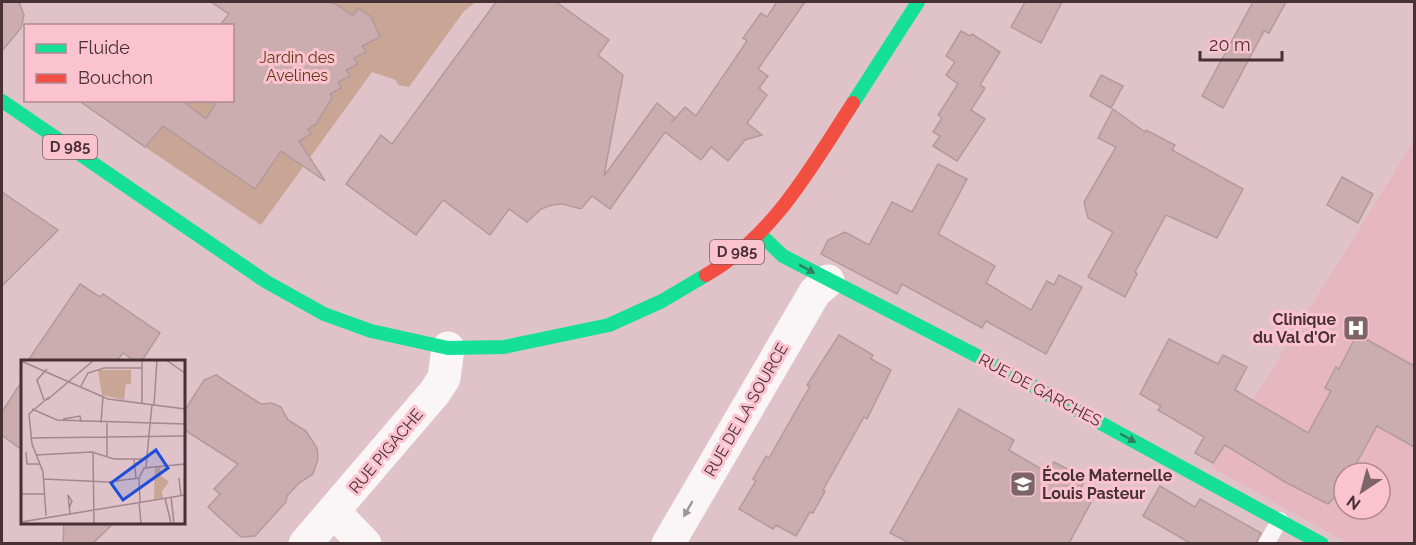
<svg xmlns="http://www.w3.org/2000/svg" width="1416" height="545" font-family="Raleway,sans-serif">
  <rect width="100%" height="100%" fill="#e0c2c9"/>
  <path fill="#e6b6c1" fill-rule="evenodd" d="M1414 141V543H1348L1211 467ZM1344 473H1380V509H1344Z"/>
  <polygon fill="#c8a595" points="260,2 476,2 464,11 409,87 398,85 396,80 372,72 261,225 145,147 184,101 232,100 264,4"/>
  <g fill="#cbadb0" stroke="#b19a9d" stroke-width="1.5">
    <polygon points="2,2 19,2 24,15 21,28 2,51"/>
    <polygon points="211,2 327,2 336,4 353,16 358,8 371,17 380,37 362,46 366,52 354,58 358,64 346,70 350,76 338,82 341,88 330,94 332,98 316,124 308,129 311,134 299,141 325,181 281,151 255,189 163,126 145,147 78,100 181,100 206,119 218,100 232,100 232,26 219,26 229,14"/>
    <polygon points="496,2 556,2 609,40 598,55 623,75 604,176 657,103 675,118 671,123 685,107 696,116 747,41 743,38 761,13 767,17 777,2 805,2 758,69 768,76 759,88 767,95 747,123 762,135 745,140 728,161 711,147 701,160 665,132 610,209 592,196 581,209 563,204 552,205 541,209 527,222 509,209 490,235 443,200 416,235 346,184 381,135 392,144"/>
    <polygon points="1025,2 1062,2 1041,43 1011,27"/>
    <polygon points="1253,2 1286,2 1269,33 1264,31 1223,108 1202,96"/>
    <polygon points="961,31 970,36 972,34 1000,52 980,85 985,88 971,110 985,119 957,161 933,146 940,136 933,132 942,118 938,115 958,84 946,75 955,62 946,56"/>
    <polygon points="1101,75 1123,86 1111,108 1090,96"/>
    <polygon points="1113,109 1145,132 1146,130 1175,145 1172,150 1243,189 1217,238 1166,215 1135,272 1137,274 1125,297 1088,277 1113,232 1088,218 1084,202 1116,147 1098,138"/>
    <polygon points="938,164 967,179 938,234 995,266 986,283 1031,310 1047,281 1054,285 1059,275 1082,287 1046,354 986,321 982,328 902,284 897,294 821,254 828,240 845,232 869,245 892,202 912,212"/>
    <polygon points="1342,177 1373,194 1358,223 1327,205"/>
    <polygon points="2,192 58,230 2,286"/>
    <polygon points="80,284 100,297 103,294 160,333 141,362 136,362 123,353 116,362 27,362"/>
    <polygon points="1357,334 1414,366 1414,447 1377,426 1351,473 1344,473 1344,487 1328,504 1285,482 1225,445 1213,463 1195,453 1204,437 1158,410 1161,406 1140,394 1169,339 1218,364 1223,355 1247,367 1235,390 1308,433 1331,391 1325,388 1336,367 1339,369"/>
    <polygon points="839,335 873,355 871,359 891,370 867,419 864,417 823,490 825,491 813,513 810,512 796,536 776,525 773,529 739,509 756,481 753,479 766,456 769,458 810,386 807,385"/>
    <polygon points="216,375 261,404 272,403 281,407 288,420 306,431 317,448 318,459 313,474 299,483 287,496 286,502 255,536 241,537 208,507 220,494 214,489 238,464 183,429 183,413 204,380"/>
    <polygon points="22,381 22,450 2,435 2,412"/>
    <polygon points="959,409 1014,440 1009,450 1048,473 1054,462 1086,479 1080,489 1094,497 1069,543 909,543 890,533"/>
    <polygon points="1160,486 1195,507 1200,499 1261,533 1256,543 1190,543 1143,516"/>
    <polygon points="64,522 115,522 93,543 63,543"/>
  </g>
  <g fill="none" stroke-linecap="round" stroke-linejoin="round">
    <polyline stroke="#faf6f7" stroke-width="16" points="1266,544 1280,520"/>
    <g stroke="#faf6f7" stroke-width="33">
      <polyline points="334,512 365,544"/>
      <polyline points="305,544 435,392 444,378 448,348"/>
      <polyline points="668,544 815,292 828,281"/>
    </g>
    <g stroke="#16e098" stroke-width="14">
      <polyline points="2,101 265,281 324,314 371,331 448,348 504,347 609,325 662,301 706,275"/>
      <polyline points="853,103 918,2"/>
      <polyline points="760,234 783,256 987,361 1322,544"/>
    </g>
    <path stroke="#f24e42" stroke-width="14" d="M706 275C774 236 811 167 853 103"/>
  </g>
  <defs><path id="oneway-solid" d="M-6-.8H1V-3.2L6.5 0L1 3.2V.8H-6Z" transform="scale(1.5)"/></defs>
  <g fill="#318062">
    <use href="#oneway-solid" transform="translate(807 269) rotate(29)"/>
    <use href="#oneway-solid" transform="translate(1128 438) rotate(29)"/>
  </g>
  <use fill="#a09496" href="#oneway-solid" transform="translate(688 509) rotate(120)"/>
  <defs>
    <symbol id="hospital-square" viewBox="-11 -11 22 22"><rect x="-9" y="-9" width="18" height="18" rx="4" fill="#7d6469" stroke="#fbc2cf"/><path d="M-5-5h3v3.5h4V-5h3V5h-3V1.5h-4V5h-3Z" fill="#fff"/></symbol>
    <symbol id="school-square" viewBox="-11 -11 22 22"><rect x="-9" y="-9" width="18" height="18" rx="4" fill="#7d6469" stroke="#fbc2cf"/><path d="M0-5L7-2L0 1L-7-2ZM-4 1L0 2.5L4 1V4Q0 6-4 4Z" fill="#fff"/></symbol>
  </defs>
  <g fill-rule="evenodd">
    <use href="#hospital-square" x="1341" y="313" width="30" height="30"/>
    <use href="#school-square" x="1008" y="469" width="30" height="30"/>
  </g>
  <g text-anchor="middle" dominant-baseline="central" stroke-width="6" stroke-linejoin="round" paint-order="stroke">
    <g fill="#fbc2cf" stroke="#7d5c64" stroke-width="1.5">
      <rect x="43" y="135" width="54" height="24" rx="4.5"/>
      <rect x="710" y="240" width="54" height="24" rx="4.5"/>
    </g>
    <g font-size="15" font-weight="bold" fill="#473136">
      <text x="70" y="147">D 985</text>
      <text x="737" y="252">D 985</text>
    </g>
    <g font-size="16" fill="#623a0e" stroke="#fbc2cf">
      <text x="297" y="57">Jardin des<tspan x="297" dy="18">Avelines</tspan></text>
    </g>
    <g font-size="16" font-weight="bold" fill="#473136" stroke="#fbc2cf" text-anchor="end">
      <text x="1336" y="319">Clinique<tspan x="1336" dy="18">du Val d'Or</tspan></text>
      <text x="1042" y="475" text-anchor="start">École Maternelle<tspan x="1042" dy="18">Louis Pasteur</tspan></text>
    </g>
    <g font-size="16" fill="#473136" stroke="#fbc2cf">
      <text transform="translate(1040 390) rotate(28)">RUE DE GARCHES</text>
      <text transform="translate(746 410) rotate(-60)">RUE DE LA SOURCE</text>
      <text transform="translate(386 451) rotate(-50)">RUE PIGACHE</text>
    </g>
  </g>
  <g transform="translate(21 360)">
    <rect width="164" height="164" fill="#e0c2c9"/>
    <path d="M77 10H110V24H105L103 40 81 35ZM134 106H139L140 116 148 122 141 131 142 138 133 139Z" fill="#c8a595"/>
    <path fill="none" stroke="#a3888e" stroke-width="1.5" d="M121 0V43M145 0 164 13M0 1 87 39 164 49M60 26 67 13 83 8H121M23 40 16 20 26 9M26 40 73 0M133 45 136 0M11 49 36 60 164 64M42 59 59 56 60 62M80 63 82 36M9 78 164 76M5 92 6 104H19M72 92 73 163M15 95 71 92 93 99H125M86 96V63M113 99 115 118M125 107 131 44M158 118 160 136M22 119 87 122 118 118M0 134H24M150 137 153 163M144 138 150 163M118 142 120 163M119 142 118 118 123 108 164 104M48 148 51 141 47 135 49 154M25 156 22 112 11 84 8 54 28 37M0 162 164 135"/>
    <path fill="#1d4ed8" fill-opacity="0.15" stroke="#1d4ed8" stroke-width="3" d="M135 90 147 108 102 140 90 123Z"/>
    <rect width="164" height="164" fill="none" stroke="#473136" stroke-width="3"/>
  </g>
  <rect width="1416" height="545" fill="none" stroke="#473136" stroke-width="6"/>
  <rect x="24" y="24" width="210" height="78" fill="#fbc2cf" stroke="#b38892" stroke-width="1.5"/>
  <rect x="36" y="44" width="30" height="9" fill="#16e098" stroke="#b38892" stroke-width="1.5"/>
  <text x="78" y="54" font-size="18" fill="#473136">Fluide</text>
  <rect x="36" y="74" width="30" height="9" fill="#f24e42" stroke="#b38892" stroke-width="1.5"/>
  <text x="78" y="84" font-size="18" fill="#473136">Bouchon</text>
  <g transform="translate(1362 491) rotate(216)"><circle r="28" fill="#fbc2cf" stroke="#b38892" stroke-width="1.5"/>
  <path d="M0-4.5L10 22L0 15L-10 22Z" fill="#7d6469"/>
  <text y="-9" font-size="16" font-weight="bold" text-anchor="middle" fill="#473136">N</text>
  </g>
  <path d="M1200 51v9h82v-9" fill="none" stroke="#473136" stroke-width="3"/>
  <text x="1209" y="51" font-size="18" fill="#473136" stroke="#fbc2cf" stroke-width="4.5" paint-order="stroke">20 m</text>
</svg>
